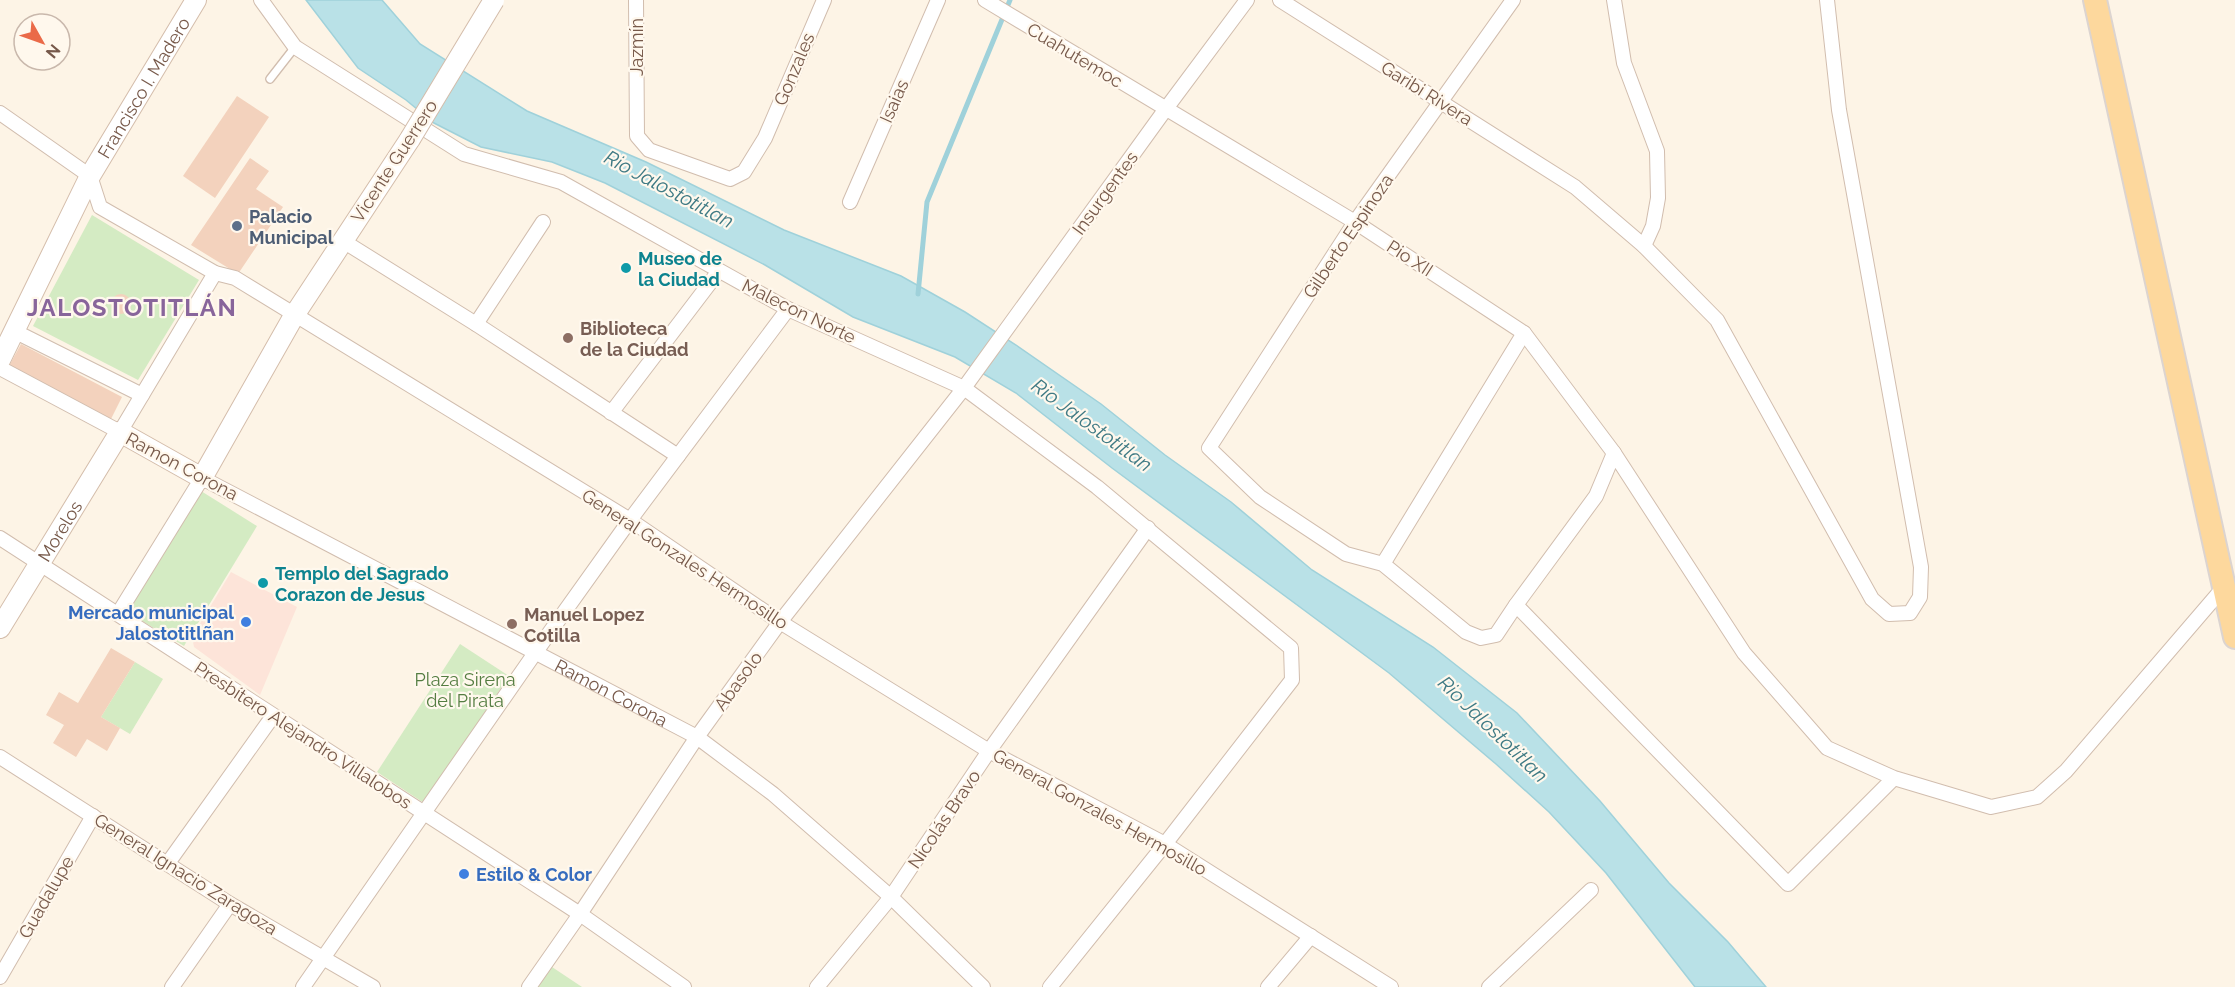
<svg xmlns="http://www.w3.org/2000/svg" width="2235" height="987" font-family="Raleway,sans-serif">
  <rect width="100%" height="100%" fill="#fdf4e6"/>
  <polygon fill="#fde4d9" points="231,572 297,607 260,695 194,647 192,637"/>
  <g fill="#d4ebc3">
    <polygon points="92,215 199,280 138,380 33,326"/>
    <polygon points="201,491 257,526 184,646 127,612"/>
    <polygon points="460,644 509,676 424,803 377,772"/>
    <polygon points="135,662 163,679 130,734 101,717"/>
    <polygon points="546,963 582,987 529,987"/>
  </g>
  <polygon fill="#b9e1e7" stroke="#9fd1da" stroke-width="1.5" points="306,0 382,0 420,44 527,111 646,162 784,230 901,276 965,312 1016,345 1101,404 1165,455 1231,502 1312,570 1433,647 1517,713 1600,801 1669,883 1728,942 1766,987 1695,987 1606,873 1549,812 1496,764 1389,673 1112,468 1016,393 955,357 853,317 765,265 605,183 552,162 481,147 434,123 406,100 358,68"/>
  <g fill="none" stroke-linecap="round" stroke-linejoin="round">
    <polyline stroke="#9fd1da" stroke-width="5" points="918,294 927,202 1010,0"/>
  </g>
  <g fill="#f3d2bd">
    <polygon points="237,96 269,117 215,198 183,176"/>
    <polygon points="250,158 269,171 256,189 283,207 238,274 191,245"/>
    <circle cx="121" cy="304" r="10"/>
    <polygon points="21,344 122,397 111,419 9,366"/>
    <polygon points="111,648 135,662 101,717 120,728 107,751 87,739 76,757 53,743 64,725 46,715 59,692 78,703"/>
  </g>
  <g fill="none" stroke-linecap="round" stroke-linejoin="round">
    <defs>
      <polyline id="lane" points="270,79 295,47"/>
      <g id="street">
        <polyline points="261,0 295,47 464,154 561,182 788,309 964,388 1097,487 1291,648 1292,680 1165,844 1050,987"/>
        <polyline points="636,0 637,136 649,150 730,179 744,172 765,138 824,0"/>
        <polyline points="985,0 1355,222 1524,333 1614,453"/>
        <polyline points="1280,0 1575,187 1644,246 1653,226 1658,198 1657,151 1624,63 1614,0"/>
        <polyline points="1513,0 1355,222 1209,448 1260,497 1346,554 1383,564 1466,632 1481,638 1496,635 1516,605"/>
        <polyline points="0,113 90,176 100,207 215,273 235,278 630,520 780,622 989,751 1165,844 1391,987"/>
        <polyline points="850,202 938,0"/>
        <polyline points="343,241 476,324 678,456"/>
        <polyline points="1644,246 1717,320 1872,599 1889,614 1910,613 1920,597 1921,567 1839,110 1827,0"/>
        <polyline points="476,324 543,222"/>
        <polyline points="14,331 142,395"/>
        <polyline points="0,368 120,432 215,273"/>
        <polyline points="611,413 719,271"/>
        <polyline points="0,538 580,914 684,987"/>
        <polyline points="1383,564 1524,333"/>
        <path id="s1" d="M118 614 202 478 697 737 773 794 891 897 983 987"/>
        <polyline points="0,757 230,904 373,987"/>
        <polyline points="1894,778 1788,884 1516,605 1596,496 1614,453 1744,653 1827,748 1894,778 1991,807 2037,797 2066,771 2224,587"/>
        <polyline points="168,863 273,716"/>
        <polyline points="0,977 93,816"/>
        <polyline points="172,987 230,904"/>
        <polyline points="303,987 535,653 630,520 788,309"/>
        <polyline points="529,987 580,914 697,737 780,622 964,388 1165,110 1247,0"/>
        <polyline points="817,987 891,897 989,751 1148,528"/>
        <polyline points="1268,987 1311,936"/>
        <polyline points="1489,987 1591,890"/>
      </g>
      <g id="secondary">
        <path id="s2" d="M0 360 90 176 196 0"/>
        <path id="s3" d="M0 628 120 432 202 478 295 314 410 139"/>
      </g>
      <polyline id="primary" points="2095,0 2235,637"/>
    </defs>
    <use href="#lane" stroke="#d1bdae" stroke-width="10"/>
    <use href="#street" stroke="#d1bdae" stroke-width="16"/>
    <use href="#secondary" stroke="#d4bdab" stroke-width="22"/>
    <use href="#primary" stroke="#dcd4d0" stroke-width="26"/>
    <use href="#lane" stroke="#fff" stroke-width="7"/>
    <use href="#street" stroke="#fff" stroke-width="14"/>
    <use href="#secondary" stroke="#fff" stroke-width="20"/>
    <use href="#primary" stroke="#fdd89d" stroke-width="22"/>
    <defs>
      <polyline id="secondary-bridge" points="410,139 494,0"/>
    </defs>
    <use href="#secondary-bridge" stroke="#d4bdab" stroke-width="22" stroke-linecap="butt"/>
    <use href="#secondary-bridge" stroke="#fff" stroke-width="20"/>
  </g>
  <circle fill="#5c6f8a" stroke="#fff8ed" stroke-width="2" cx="237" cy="226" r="6"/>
  <g fill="#0f9aa8" stroke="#fff8ed" stroke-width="2">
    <circle cx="626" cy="268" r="6"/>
    <circle cx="263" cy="583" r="6"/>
  </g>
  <g fill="#8d6e63" stroke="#fff8ed" stroke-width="2">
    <circle cx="568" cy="338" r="6"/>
    <circle cx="512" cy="624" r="6"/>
  </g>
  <g fill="#3f7fe0" stroke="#fff8ed" stroke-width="2">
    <circle cx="246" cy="622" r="6"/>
    <circle cx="464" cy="874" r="6"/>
  </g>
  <g text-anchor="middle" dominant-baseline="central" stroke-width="4.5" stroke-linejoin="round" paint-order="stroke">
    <g font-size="18" fill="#77594a" stroke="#fff8ed">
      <text transform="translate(636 47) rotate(-90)">Jazmín</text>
      <text transform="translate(1075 55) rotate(31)">Cuahutemoc</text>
      <text transform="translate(794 69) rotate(-67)">Gonzales</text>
      <text stroke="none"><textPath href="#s2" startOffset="308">Francisco I. Madero</textPath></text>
      <text transform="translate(1427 93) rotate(32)">Garibi Rivera</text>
      <text transform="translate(894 101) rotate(-66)">Isaias</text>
      <text transform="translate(394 161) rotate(-57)">Vicente Guerrero</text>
      <text transform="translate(1105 193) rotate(-54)">Insurgentes</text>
      <text transform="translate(1348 236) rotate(-56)">Gilberto Espinoza</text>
      <text transform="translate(1410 258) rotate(33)">Pio XII</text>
      <text transform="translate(799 311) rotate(26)">Malecon Norte</text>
      <text transform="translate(182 466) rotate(28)">Ramon Corona</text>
      <text stroke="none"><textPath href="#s3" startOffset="114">Morelos</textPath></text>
      <text transform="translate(685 559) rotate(33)">General Gonzales Hermosillo</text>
      <text transform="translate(738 681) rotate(-54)">Abasolo</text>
      <text stroke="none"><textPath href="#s1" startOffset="622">Ramon Corona</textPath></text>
      <text transform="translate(303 735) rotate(33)">Presbítero Alejandro Villalobos</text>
      <text transform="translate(1100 812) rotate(29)">General Gonzales Hermosillo</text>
      <text transform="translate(944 819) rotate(-56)">Nicolás Bravo</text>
      <text transform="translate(186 874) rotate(32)">General Ignacio Zaragoza</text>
      <text transform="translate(46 897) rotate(-60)">Guadalupe</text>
    </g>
    <g font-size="18" font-weight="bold" fill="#4e5e75" stroke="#fff8ed" text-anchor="start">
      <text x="249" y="216">Palacio<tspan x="249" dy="21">Municipal</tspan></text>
    </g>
    <g font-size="18" font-weight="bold" fill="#0d838f" stroke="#fff8ed" text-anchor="start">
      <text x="638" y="258">Museo de<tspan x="638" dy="21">la Ciudad</tspan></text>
      <text x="275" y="573">Templo del Sagrado<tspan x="275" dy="21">Corazon de Jesus</tspan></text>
    </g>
    <g font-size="18" font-weight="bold" fill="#785e54" stroke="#fff8ed" text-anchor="start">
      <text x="580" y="328">Biblioteca<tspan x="580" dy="21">de la Ciudad</tspan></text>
      <text x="524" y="614">Manuel Lopez<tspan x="524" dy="21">Cotilla</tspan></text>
    </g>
    <g font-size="18" font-weight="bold" fill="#366cbe" stroke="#fff8ed" text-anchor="end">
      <text x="234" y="612">Mercado municipal<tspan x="234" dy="21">Jalostotitlñan</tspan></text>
      <text x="476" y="874" text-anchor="start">Estilo &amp; Color</text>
    </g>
    <g font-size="18" fill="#547d41" stroke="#fff8ed">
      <text x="465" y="679">Plaza Sirena<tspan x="465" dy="21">del Pirata</tspan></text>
    </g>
    <g font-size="20" font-style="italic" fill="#3f7a84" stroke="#fff8ed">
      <text transform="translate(669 189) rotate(28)">Rio Jalostotitlan</text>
      <text transform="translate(1092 425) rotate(36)">Rio Jalostotitlan</text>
      <text transform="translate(1493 729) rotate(44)">Rio Jalostotitlan</text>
    </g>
    <g font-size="24" font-weight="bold" letter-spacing="1.5" fill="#88659b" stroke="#fff8ed">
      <text x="132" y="307">JALOSTOTITLÁN</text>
    </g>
  </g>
  <g transform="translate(42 42) rotate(130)"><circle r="28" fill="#fff8ed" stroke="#c9b8ac" stroke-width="1.5"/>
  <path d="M0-4.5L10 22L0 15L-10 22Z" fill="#ea6a48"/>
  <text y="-9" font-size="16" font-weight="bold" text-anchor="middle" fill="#77594a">N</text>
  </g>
</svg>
